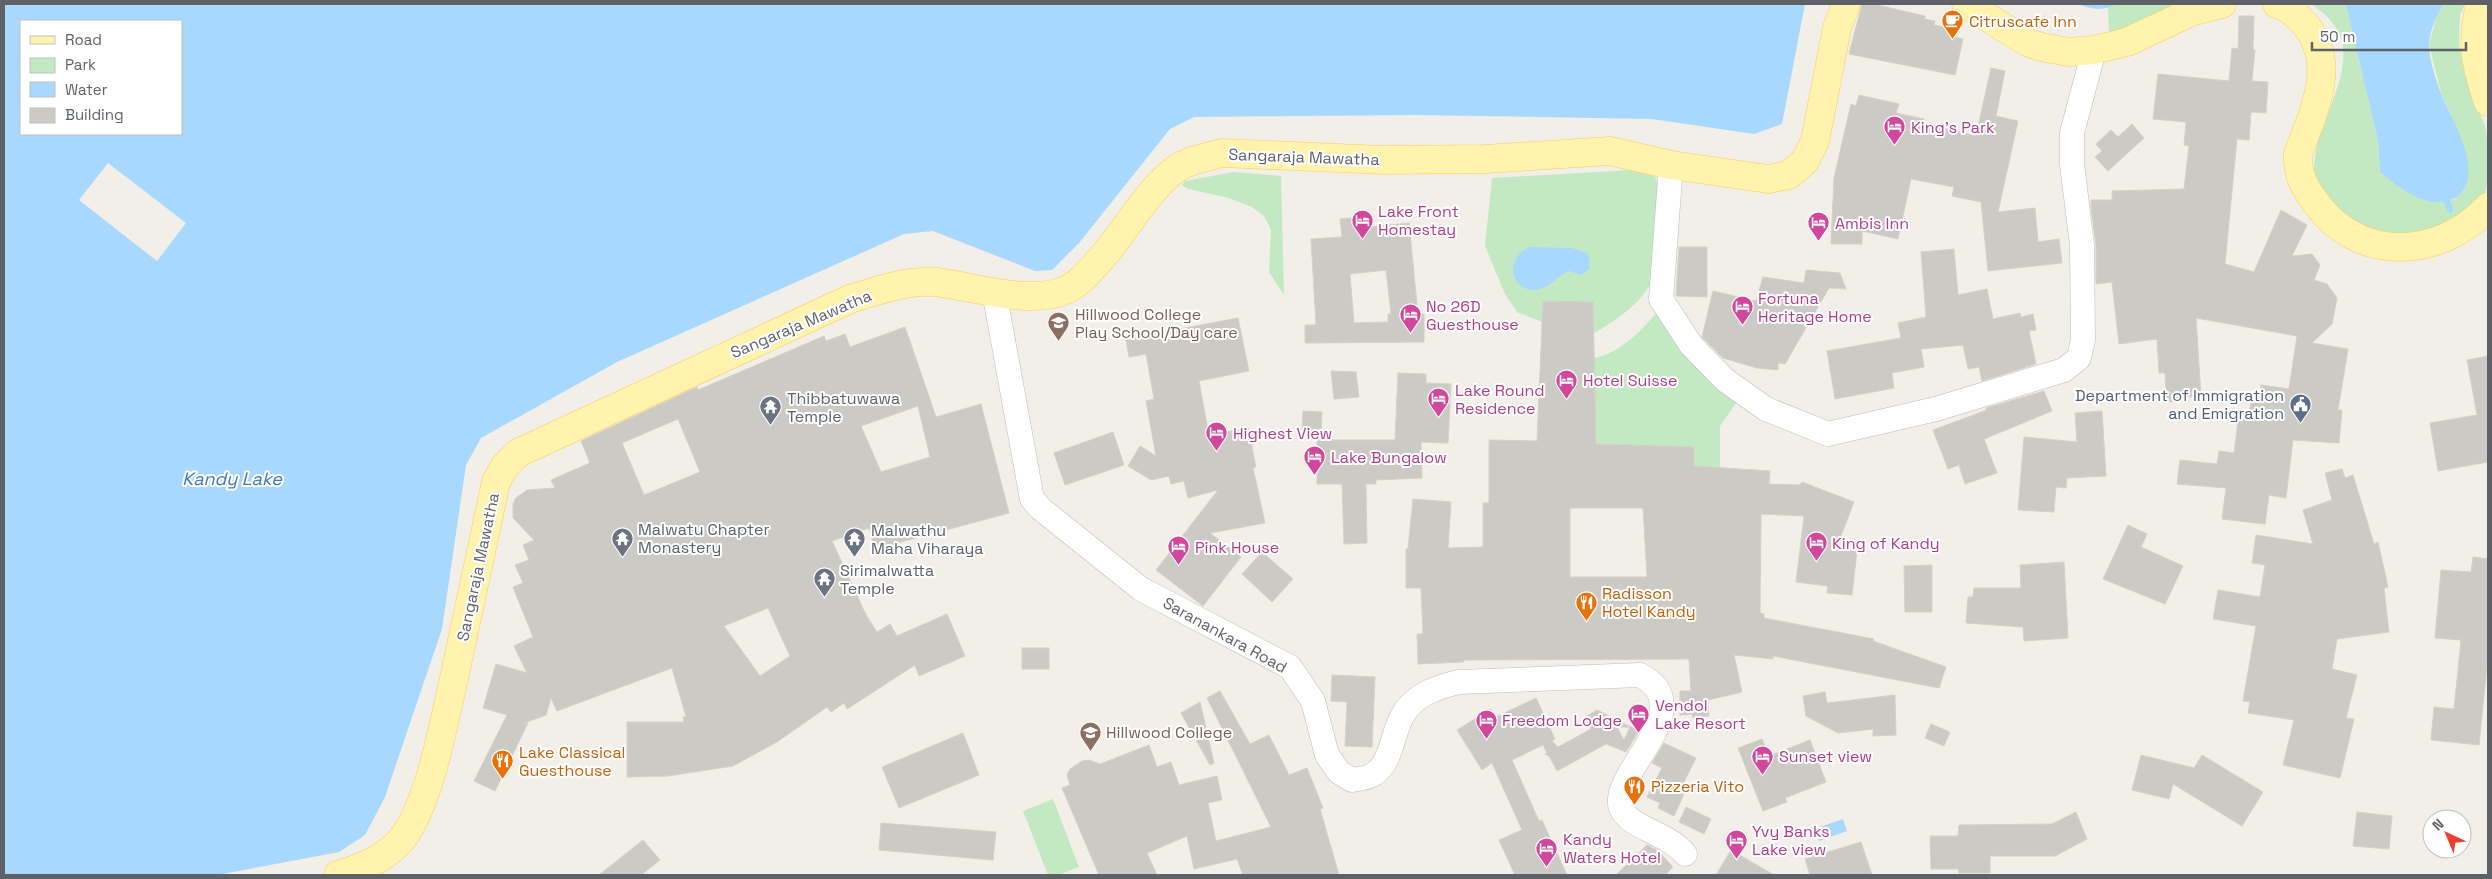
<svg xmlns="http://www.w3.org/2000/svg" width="2492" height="879" font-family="'Space Grotesk',sans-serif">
  <rect width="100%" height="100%" fill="#f1efe7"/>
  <g fill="#c3e9c3">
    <polygon points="2118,4 2178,4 2109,34 2108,8"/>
    <path d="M2311 4 2347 5 2378 141 2380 172 2444 202 2455 199 2452 117 2441 93 2429 44 2437 15 2443 4H2465L2460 15 2459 44 2465 76 2485 126 2488 142V181L2484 197 2454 223 2404 235 2377 231 2342 220 2313 176C2314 163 2315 151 2319 138 2328 108 2357 59 2336 28 2330 18 2320 10 2311 4Z"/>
    <path d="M1649 169C1661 180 1658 196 1658 212 1657 228 1661 249 1657 265 1651 298 1620 318 1594 333L1593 302 1543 301 1542 322 1517 312 1505 294 1485 246 1492 178Z"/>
    <polygon points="1234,172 1281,176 1284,295 1269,272 1271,230 1264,216 1252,207 1229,198 1188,189 1182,185 1185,181"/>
    <path d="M1660 309 1738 400 1720 426V468L1695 513 1694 447 1596 444 1594 358C1623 352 1641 330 1660 309Z"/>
    <polygon points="1053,799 1079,867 1058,875 1048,875 1023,811"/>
  </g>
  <g fill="#a9d8ff" fill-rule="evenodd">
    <path d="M4 4H1805L1782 124 1754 134 1652 119 1415 115 1194 117 1170 129 1079 243 1052 270 1035 271 933 231 904 234 617 362 481 438 466 465 442 629 385 797 365 835 339 852 217 875H4ZM181 21V134H21V21ZM108 163 186 223 157 261 79 200Z"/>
    <path d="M2078 4H2118C2103 11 2093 10 2078 4Z"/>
    <path d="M2346 4H2443C2437 15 2430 30 2429 43 2429 59 2436 81 2442 96 2454 123 2492 186 2448 201 2424 208 2397 186 2380 172L2378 141Z"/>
    <path d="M1529 247 1572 248 1587 253 1590 260 1589 269 1581 275 1569 271C1557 276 1549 289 1535 290 1512 291 1503 260 1529 247Z"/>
    <polygon points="1843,819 1847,831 1819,841 1814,829"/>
  </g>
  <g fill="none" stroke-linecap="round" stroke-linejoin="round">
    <polyline stroke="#a9d8ff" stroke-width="6" points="2447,201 2450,210"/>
  </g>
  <g fill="#cccac4" stroke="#d6d1c5" fill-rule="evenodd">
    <polygon points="1862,4 1873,4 1925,16 1925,19 1935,21 1934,25 1952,29 1950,36 1963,39 1955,75 1849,54"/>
    <polygon points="2239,16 2254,16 2253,50 2255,50 2252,81 2268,82 2266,113 2251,112 2249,140 2237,139 2225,264 2254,272 2281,210 2307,225 2292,256 2312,254 2320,265 2314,280 2327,284 2337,298 2332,324 2312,343 2348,349 2338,410 2342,410 2339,443 2293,440 2286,498 2269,495 2265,524 2222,519 2226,488 2177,484 2180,460 2217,464 2219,451 2234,453 2239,413 2249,414 2251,402 2259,403 2261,385 2289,389 2297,336 2196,318 2201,396 2187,397 2187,401 2167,402 2165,373 2159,373 2157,339 2119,344 2112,282 2096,284 2096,245 2091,207 2091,200 2112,200 2112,191 2184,189 2189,146 2184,145 2186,122 2153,119 2158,74 2229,81 2232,48 2238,49"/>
    <polygon points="1991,68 2005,71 1996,116 2018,121 1998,212 2035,208 2038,242 2059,239 2062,263 1988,271 1981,202 1952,196 1954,187 1911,179 1898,239 1862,231 1862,244 1831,244 1834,178 1851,104 1856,106 1859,95 1899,104 1896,113 1924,119 1923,123 1976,136"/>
    <polygon points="2132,124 2144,138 2108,171 2095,157 2102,151 2096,144 2111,130 2118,137"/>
    <path d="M1362 217 1363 228 1409 223 1418 314H1424V342L1305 343V325H1316L1311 239 1342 237 1340 219ZM1386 270 1391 314H1388V322L1354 323 1350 274Z"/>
    <polygon points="1679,247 1707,247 1707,297 1676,296"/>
    <polygon points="1954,249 1958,295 1987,289 1993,319 2020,313 2021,317 2033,314 2036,330 2029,331 2036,364 1982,381 1979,367 1968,369 1963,345 1921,349 1924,367 1892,373 1894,388 1835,399 1827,351 1901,338 1898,323 1926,317 1921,252"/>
    <polygon points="1806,270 1840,273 1846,289 1829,288 1785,364 1778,363 1778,370 1757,368 1723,358 1702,337 1713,291 1756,301 1763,277 1804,283"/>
    <path d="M1543 301 1593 302 1596 444 1694 447V466L1770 471 1769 484 1800 485 1802 482 1854 502 1836 549 1857 551 1852 595 1827 593 1828 586 1796 582 1804 516 1761 514 1760 613 1764 614V618L1874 639 1873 641 1946 667 1939 688 1773 656V659L1734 655 1742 692 1708 700 1709 716 1693 718 1692 714 1680 715V691H1691L1689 659 1464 660V662L1418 664 1417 634H1423L1421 588H1406V549H1408L1413 499 1451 502 1448 548 1483 547V503H1489V440L1537 441ZM1570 508H1643L1647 577H1570Z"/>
    <polygon points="1238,318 1249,371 1199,381 1209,436 1248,427 1256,467 1253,468 1265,523 1210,533 1241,557 1203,606 1156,570 1218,490 1188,498 1184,481 1171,484 1169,476 1151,480 1128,466 1140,446 1156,456 1146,401 1154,399 1146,354 1129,357 1126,339"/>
    <path d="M905 327 936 417 981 404 1009 513 875 549 869 528 832 541 866 615 877 632 890 624 897 636 947 614 965 656 919 676 915 665 847 709 844 703 831 712 827 707 777 742 733 766 668 776 627 777V722H684L683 717H686L672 668 557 711 551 698 546 715 524 723H528L495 791 474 781 507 715 483 708 496 664 527 673 514 646 533 637 513 587 523 583 515 565 529 560 523 545 534 540 513 518V504L516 498 527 490 555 488 551 480 590 463 581 441 697 387 698 390 824 336 826 341 845 334 850 347ZM918 406 930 457 881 472 861 426ZM678 419 700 472 644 495 622 443ZM768 608 790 656 760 676 724 626Z"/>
    <polygon points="2488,356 2488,462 2438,471 2430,423 2477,415 2467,360"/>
    <polygon points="1331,371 1356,372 1359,397 1334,399"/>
    <polygon points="1398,373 1426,374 1426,383 1451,384 1448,443 1421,442 1422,478 1376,480 1376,484 1366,484 1367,543 1344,544 1342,484 1317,484 1317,440 1395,440"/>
    <polygon points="2044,391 2052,411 1984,439 1997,473 1965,484 1959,465 1948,469 1933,430 1987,410 1986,408"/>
    <polygon points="1303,411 1322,412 1321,433 1302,432"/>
    <polygon points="2102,411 2106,476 2067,478 2066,488 2056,487 2054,512 2018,510 2024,437 2077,442 2075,413"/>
    <polygon points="1113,432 1124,465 1065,485 1054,453"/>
    <polygon points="2342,469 2345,478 2353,475 2374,544 2378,542 2388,587 2384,588 2389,632 2337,639 2332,669 2357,675 2346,718 2354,719 2340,778 2283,765 2294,720 2248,713 2250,702 2243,701 2256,626 2213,619 2218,590 2260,597 2265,565 2252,563 2256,535 2313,544 2303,510 2332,500 2325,473"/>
    <polygon points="2128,525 2147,534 2141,547 2183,566 2165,604 2103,579"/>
    <polygon points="1262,552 1293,579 1272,602 1242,574"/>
    <polygon points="2473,557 2488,559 2488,655 2479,745 2431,740 2434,707 2454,709 2461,640 2435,638 2441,570 2471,572"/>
    <polygon points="2064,562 2068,638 2024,641 2023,627 1966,623 1968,597 1973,597 1974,588 2021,588 2020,565"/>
    <polygon points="1932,565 1932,612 1905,612 1904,566"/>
    <rect x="1022" y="648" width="27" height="21"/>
    <polygon points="1332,675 1375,677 1372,747 1345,746 1347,702 1331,701"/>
    <polygon points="1220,691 1250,744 1269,735 1289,775 1307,768 1323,808 1320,809 1339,875 1243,875 1237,859 1194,869 1187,836 1147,853 1157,875 1099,875 1062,788 1070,785 1067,775 1070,769 1082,761 1089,760 1100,764 1149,745 1157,767 1171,762 1179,785 1217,776 1222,800 1208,803 1216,841 1271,827 1207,698"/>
    <polygon points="1825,692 1827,703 1895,695 1896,735 1873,736 1873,729 1838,733 1806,716 1803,696"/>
    <path d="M1536 698 1555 739 1552 741 1558 747 1591 729 1585 717 1597 710 1639 731 1626 752 1606 744 1557 771 1549 756 1545 754 1547 753 1543 745 1512 760 1539 821 1542 820 1567 875H1515L1499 840 1522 830 1492 763 1482 770 1457 730 1491 709 1496 717ZM1617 727H1630L1624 740Z"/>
    <polygon points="1200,702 1214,763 1210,765 1181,713"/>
    <polygon points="1931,724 1950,732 1944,746 1925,738"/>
    <polygon points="963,733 979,775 899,808 882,767"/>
    <polygon points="1762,739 1769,756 1810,740 1826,782 1785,798 1787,802 1763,811 1738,748"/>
    <polygon points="1664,743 1696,758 1679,792 1684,794 1674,816 1658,808 1660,803 1647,797 1662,768 1652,763"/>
    <polygon points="2141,755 2194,768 2202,755 2263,792 2242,826 2173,784 2169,799 2132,790"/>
    <polygon points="1686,807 1711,819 1704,834 1679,822"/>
    <polygon points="2076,812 2087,839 2055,856 1990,856 1990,873 1959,873 1958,869 1931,869 1930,836 1958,836 1959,825 2052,824"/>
    <polygon points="2357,812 2392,816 2389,849 2353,846"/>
    <polygon points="881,823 996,832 993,860 879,850"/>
    <polygon points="643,840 660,860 641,875 599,875"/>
    <polygon points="1861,842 1872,875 1810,875 1805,859"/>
    <polygon points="1647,845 1657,850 1673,867 1665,875 1616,875"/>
    <polygon points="1731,850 1774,875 1716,875"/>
  </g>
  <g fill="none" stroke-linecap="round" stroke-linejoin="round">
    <defs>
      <g id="street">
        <polyline points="1671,165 1661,299 1691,345 1725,380 1766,409 1828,434 1936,409 2064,370 2079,358 2083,340 2082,245 2072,164 2072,133 2094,50"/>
        <path d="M994 291 1032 499 1041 509 1141 589 1290 667 1313 701 1327 755 1339 772 1352 780C1359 779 1369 778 1374 774 1393 761 1392 731 1404 713 1417 693 1438 687 1459 682L1640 675C1703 708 1608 775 1621 808 1629 828 1668 833 1685 854"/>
      </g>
      <g id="primary">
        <polyline points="1966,4 2027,42 2041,47 2069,52 2094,50 2127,42 2191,12 2222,4"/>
        <path d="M2277 4C2288 7 2293 12 2301 20 2340 59 2314 111 2298 154 2297 174 2304 187 2316 203 2359 263 2440 259 2488 207"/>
        <path d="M2480 4C2471 44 2475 63 2488 102"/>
        <path d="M338 875C363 868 390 856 405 835 430 799 443 726 453 683 467 616 482 549 496 482L504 467 518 453 850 299C877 291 906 280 935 282 971 286 1030 305 1063 291 1077 286 1088 273 1098 262 1123 235 1147 190 1176 169 1189 160 1207 157 1222 153L1383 160 1485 159 1610 151 1671 165 1768 179 1789 175 1805 161 1815 141 1837 28 1846 4"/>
      </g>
    </defs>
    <use href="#street" stroke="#b9bcc1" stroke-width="25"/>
    <use href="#primary" stroke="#f8cd59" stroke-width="29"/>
    <use href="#street" stroke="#fff" stroke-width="24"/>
    <use href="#primary" stroke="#fff3ae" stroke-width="28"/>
  </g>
  <defs>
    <symbol id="cafe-pin" viewBox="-11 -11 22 30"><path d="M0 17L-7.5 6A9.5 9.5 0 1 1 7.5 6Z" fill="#e8710a" stroke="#fff"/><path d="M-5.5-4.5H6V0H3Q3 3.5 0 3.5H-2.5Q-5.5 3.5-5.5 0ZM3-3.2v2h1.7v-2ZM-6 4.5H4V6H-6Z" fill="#fff"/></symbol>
    <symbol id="hotel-pin" viewBox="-11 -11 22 30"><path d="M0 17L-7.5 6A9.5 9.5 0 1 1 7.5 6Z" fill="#d1479c" stroke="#fff"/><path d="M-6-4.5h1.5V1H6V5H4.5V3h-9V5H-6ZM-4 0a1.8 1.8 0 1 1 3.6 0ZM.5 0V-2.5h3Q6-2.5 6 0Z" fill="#fff"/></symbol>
    <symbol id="school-pin" viewBox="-11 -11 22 30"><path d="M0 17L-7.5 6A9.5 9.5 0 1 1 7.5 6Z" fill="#8d6e63" stroke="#fff"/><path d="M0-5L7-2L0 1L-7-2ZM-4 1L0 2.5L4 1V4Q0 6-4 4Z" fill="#fff"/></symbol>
    <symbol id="civic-pin" viewBox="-11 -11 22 30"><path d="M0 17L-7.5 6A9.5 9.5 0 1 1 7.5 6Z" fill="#5c6f8a" stroke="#fff"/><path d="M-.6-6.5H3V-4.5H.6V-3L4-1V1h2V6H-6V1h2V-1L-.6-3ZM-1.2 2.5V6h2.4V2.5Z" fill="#fff"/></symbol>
    <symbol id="temple-pin" viewBox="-11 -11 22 30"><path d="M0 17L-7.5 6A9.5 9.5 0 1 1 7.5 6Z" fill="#6b7280" stroke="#fff"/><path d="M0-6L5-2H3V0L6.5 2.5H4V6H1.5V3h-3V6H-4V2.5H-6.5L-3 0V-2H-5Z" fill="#fff"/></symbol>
    <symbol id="restaurant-pin" viewBox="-11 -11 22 30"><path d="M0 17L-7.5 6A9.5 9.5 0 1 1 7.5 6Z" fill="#e8710a" stroke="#fff"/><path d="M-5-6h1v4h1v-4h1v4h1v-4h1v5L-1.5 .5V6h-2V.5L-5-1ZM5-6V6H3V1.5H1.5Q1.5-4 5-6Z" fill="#fff"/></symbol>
  </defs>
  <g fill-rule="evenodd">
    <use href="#cafe-pin" x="1940" y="8" width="25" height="34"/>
    <use href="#hotel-pin" x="1882" y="114" width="25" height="34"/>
    <use href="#hotel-pin" x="1350" y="208" width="25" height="34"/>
    <use href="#hotel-pin" x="1806" y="210" width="25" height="34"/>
    <use href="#hotel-pin" x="1730" y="294" width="25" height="34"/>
    <use href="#hotel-pin" x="1398" y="302" width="25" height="34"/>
    <use href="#school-pin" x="1046" y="310" width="25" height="34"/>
    <use href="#hotel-pin" x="1554" y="368" width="25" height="34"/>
    <use href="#hotel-pin" x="1426" y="386" width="25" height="34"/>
    <use href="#civic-pin" x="2288" y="392" width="25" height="34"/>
    <use href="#temple-pin" x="758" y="394" width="25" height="34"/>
    <use href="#hotel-pin" x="1204" y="420" width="25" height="34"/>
    <use href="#hotel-pin" x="1302" y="444" width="25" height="34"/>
    <use href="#temple-pin" x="610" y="526" width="25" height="34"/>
    <use href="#temple-pin" x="842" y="526" width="25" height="34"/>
    <use href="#hotel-pin" x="1804" y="530" width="25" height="34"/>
    <use href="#hotel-pin" x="1166" y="534" width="25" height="34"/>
    <use href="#temple-pin" x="812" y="566" width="25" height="34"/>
    <use href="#restaurant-pin" x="1574" y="590" width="25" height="34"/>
    <use href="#hotel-pin" x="1626" y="702" width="25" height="34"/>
    <use href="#hotel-pin" x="1474" y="708" width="25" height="34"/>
    <use href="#school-pin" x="1078" y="720" width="25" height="34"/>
    <use href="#hotel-pin" x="1750" y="744" width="25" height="34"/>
    <use href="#restaurant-pin" x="490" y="748" width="25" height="34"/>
    <use href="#restaurant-pin" x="1622" y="774" width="25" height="34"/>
    <use href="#hotel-pin" x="1724" y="828" width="25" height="34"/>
    <use href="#hotel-pin" x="1534" y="836" width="25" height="34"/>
  </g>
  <g text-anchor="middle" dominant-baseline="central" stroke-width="4" stroke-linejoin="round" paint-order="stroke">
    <g font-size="16" fill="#c56008" stroke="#fff" text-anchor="start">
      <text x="1969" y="21">Citruscafe Inn</text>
      <text x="1602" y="593">Radisson<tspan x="1602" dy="18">Hotel Kandy</tspan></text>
      <text x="519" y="752">Lake Classical<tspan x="519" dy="18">Guesthouse</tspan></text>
      <text x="1651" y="786">Pizzeria Vito</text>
    </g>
    <g font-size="16" fill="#b23c85" stroke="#fff" text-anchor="start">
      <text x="1911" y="127">King's Park</text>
      <text x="1378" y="211">Lake Front<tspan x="1378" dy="18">Homestay</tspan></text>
      <text x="1835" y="223">Ambis Inn</text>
      <text x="1758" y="298">Fortuna<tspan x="1758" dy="18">Heritage Home</tspan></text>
      <text x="1426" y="306">No 26D<tspan x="1426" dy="18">Guesthouse</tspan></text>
      <text x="1583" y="380">Hotel Suisse</text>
      <text x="1455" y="390">Lake Round<tspan x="1455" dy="18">Residence</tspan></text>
      <text x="1233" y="433">Highest View</text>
      <text x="1331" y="457">Lake Bungalow</text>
      <text x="1832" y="543">King of Kandy</text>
      <text x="1195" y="547">Pink House</text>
      <text x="1655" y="705">Vendol<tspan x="1655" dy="18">Lake Resort</tspan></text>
      <text x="1502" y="720">Freedom Lodge</text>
      <text x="1779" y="756">Sunset view</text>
      <text x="1752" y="831">Yvy Banks<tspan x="1752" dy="18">Lake view</tspan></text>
      <text x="1563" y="839">Kandy<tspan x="1563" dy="18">Waters Hotel</tspan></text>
    </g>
    <g font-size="16" fill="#5e6268" stroke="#fff">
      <text transform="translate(1304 157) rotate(2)">Sangaraja Mawatha</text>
      <text transform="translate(801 324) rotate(-23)">Sangaraja Mawatha</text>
      <text transform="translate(478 567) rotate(-78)">Sangaraja Mawatha</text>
      <text transform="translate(1225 635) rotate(29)">Saranankara Road</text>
    </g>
    <g font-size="16" fill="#785e54" stroke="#fff" text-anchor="start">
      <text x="1075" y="314">Hillwood College<tspan x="1075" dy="18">Play School/Day care</tspan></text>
      <text x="1106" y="732">Hillwood College</text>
    </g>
    <g font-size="16" fill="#4e5e75" stroke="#fff" text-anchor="end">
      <text x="2284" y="395">Department of Immigration<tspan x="2284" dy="18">and Emigration</tspan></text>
    </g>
    <g font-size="16" fill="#5b616d" stroke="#fff" text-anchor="start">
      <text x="787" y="398">Thibbatuwawa<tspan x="787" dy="18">Temple</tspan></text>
      <text x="638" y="529">Malwatu Chapter<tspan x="638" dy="18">Monastery</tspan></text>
      <text x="871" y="530">Malwathu<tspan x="871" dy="18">Maha Viharaya</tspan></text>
      <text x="840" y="570">Sirimalwatta<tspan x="840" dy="18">Temple</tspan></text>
    </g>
    <g font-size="18" font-style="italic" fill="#3f78b8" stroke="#fff">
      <text x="232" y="478">Kandy Lake</text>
    </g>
  </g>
  <rect width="2492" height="879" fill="none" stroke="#5e6268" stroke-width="10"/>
  <rect x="20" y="20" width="162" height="115" fill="#ffffff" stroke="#bfc0c3"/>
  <rect x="30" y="36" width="25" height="8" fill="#fff3ae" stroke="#bfc0c3"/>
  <text x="65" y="45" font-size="15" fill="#5e6268">Road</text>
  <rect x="30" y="58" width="25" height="15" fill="#c3e9c3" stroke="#bfc0c3"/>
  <text x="65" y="70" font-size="15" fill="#5e6268">Park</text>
  <rect x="30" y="82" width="25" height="15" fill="#a9d8ff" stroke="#bfc0c3"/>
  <text x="65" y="95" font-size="15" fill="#5e6268">Water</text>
  <rect x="30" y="108" width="25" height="15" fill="#cccac4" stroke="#bfc0c3"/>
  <text x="65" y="120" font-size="15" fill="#5e6268">Building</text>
  <g transform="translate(2447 834) rotate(316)"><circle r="24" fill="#ffffff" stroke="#bfc0c3"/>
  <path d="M0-4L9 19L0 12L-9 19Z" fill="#f13f2d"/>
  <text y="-8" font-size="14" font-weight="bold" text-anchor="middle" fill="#5e6268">N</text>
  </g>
  <path d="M2312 42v8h154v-8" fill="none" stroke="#5e6268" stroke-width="2.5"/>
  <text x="2320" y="42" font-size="15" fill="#5e6268" stroke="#ffffff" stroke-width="4" paint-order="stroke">50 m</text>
</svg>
